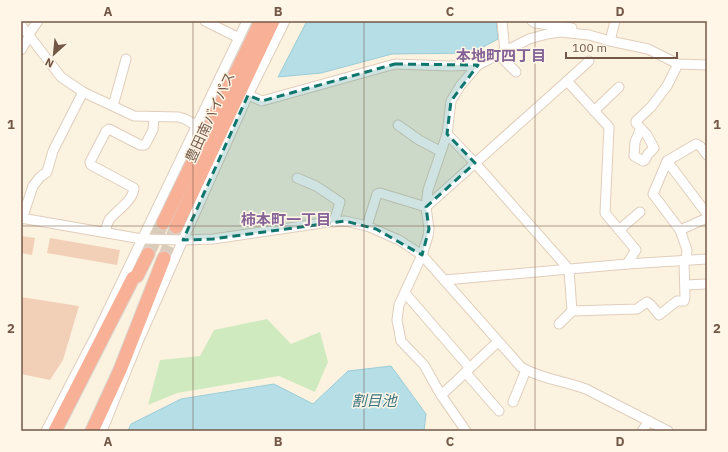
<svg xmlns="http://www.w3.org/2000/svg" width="728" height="452" font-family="'IBM Plex Sans','Noto Sans JP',sans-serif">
  <rect width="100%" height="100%" fill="#fcf2e0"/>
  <polygon fill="#d0eabf" points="267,319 291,344 320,332 328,362 315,392 279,376 177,393 148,405 160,360 200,356 214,330"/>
  <g fill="#b5dee6" stroke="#9bcdd8">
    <polygon points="307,21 496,21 498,39 472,53 392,54 321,73 278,77"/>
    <polygon points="391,366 426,414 424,431 128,431 131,424 181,399 274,384 313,404 348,371"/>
  </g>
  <g fill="#f2d0b8">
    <polygon points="21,236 35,238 32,255 21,253"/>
    <polygon points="50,238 120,250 117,265 47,253"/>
    <polygon points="21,297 79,306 63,360 50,380 21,374"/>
  </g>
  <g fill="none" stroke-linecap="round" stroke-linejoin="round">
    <g stroke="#daccba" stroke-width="13" stroke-dasharray="13 6" stroke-linecap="butt">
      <polyline points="148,254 163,223"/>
      <polyline points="164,258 176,227"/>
    </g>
    <defs>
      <g id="minor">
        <polyline points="205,21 239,38"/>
        <polyline points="502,21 505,52"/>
        <polyline points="532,21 535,23 572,28"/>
        <polyline points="21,25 61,77 83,92 134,116 179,117 185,119 197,126"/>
        <polyline points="29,34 38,21"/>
        <polyline points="610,41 615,21"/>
        <polyline points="21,50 30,35"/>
        <polyline points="500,55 504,60 516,72"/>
        <polyline points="567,81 589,61"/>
        <polyline points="248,95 262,101 395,64 449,66 478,65 529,39 547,34 560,32 589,35 610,41 648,49 678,64 707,65"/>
        <polyline points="113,106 126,59"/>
        <polyline points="594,111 619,87"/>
        <polyline points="398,125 419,140 440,151"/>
        <polyline points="640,130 635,142 634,156 643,161 645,160 648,154 654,148 647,135 636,123 636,121 651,107 667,86 678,64"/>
        <polyline points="447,134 475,163 567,267 569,270 572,311"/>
        <polyline points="667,161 707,214"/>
        <polyline points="297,178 316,186 340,202 334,222"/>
        <path d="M21 218 142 239 183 240 213 239 329 222 345 221 367 226 399 240 422 255 521 367C541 379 565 381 586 389L668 431"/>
        <polyline points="22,219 33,186 40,177 47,172 53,151 83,92"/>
        <polyline points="367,226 377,194 380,193 426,207 567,81 609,127 605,213 636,250 627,264"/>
        <polyline points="619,230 640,212"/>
        <polyline points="680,230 707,218"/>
        <path d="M105 232C106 229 107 224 109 220 117 210 133 201 134 188L91 165 90 162 106 131 109 129 140 145H145L153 130 154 117"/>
        <polyline points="686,260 687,250 680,230 653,194 667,161 696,144 700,146 707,155"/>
        <polyline points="445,280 627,264 707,259"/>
        <polyline points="685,285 707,284"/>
        <polyline points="405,293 469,367"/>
        <polyline points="559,324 572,311 637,309 647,302 651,305 659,315 677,301 684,301 685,298 684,260"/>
        <polyline points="466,373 499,411"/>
        <path d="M441 395C461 378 478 359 498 342"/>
        <polyline points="513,402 526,370"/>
        <polyline points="46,431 97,333 247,21"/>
        <polyline points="102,431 138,342 183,240 248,95 285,21"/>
        <polyline points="466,431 441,395 424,365 401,341 397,320 399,305 422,255 428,236 429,229 426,207 428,190 447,134 451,101 460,86 478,65"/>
        <polyline points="642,431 649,421"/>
      </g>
      <g id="highway">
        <polyline points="163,223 261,21"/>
        <polyline points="176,227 273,21"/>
        <polyline points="55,431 133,278 137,276 148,254"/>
        <polyline points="92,431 120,370 164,258"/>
      </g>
    </defs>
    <use href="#minor" stroke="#e0cebc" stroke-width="11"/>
    <use href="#highway" stroke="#dbd4cf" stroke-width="15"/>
    <use href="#minor" stroke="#fff" stroke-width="9"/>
    <use href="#highway" stroke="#f8b196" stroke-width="13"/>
  </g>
  <path fill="#0f766e" fill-opacity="0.2" stroke="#0f766e" stroke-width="3" stroke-dasharray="8 5" stroke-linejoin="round" d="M395 64 478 65 451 101 447 134 475 163 426 207 429 229 422 255 376 229 345 221 213 239 183 240 248 95 262 101Z"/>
  <path fill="none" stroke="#735847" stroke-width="1" stroke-opacity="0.55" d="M193 21V431M364 21V431M535 21V431M21 226H707"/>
  <g text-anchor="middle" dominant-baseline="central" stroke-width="3" stroke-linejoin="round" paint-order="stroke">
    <g font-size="14" fill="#735847" stroke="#fff6e7">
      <text transform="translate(210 117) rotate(-65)">豊田南バイパス</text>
    </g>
    <g font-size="15" font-weight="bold" fill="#866397" stroke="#fff6e7">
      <text x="501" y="55">本地町四丁目</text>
      <text x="286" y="219">柿本町一丁目</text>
    </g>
    <g font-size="15" font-style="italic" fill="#3e7480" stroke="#fff6e7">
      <text x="374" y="400">割目池</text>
    </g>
  </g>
  <rect width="728" height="452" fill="none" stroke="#fff6e7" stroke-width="44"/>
  <g transform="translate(54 54) rotate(207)" stroke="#fff6e7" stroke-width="3" paint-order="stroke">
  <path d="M0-3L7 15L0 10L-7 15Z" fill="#735847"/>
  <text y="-6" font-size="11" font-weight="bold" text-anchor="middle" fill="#735847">N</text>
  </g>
  <path d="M566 52v6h111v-6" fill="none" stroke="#735847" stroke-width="2"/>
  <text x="572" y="52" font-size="12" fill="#735847" stroke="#fff6e7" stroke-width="3" paint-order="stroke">100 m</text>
  <rect x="22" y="22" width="684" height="408" fill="none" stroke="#735847" stroke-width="1.5"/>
  <g font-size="13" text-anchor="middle" font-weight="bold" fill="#735847">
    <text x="108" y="16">A</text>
    <text x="278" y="16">B</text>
    <text x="450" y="16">C</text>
    <text x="620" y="16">D</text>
    <text x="11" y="129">1</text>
    <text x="717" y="129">1</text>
    <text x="11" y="333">2</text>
    <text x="717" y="333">2</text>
    <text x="108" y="446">A</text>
    <text x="278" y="446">B</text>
    <text x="450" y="446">C</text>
    <text x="620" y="446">D</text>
  </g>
</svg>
